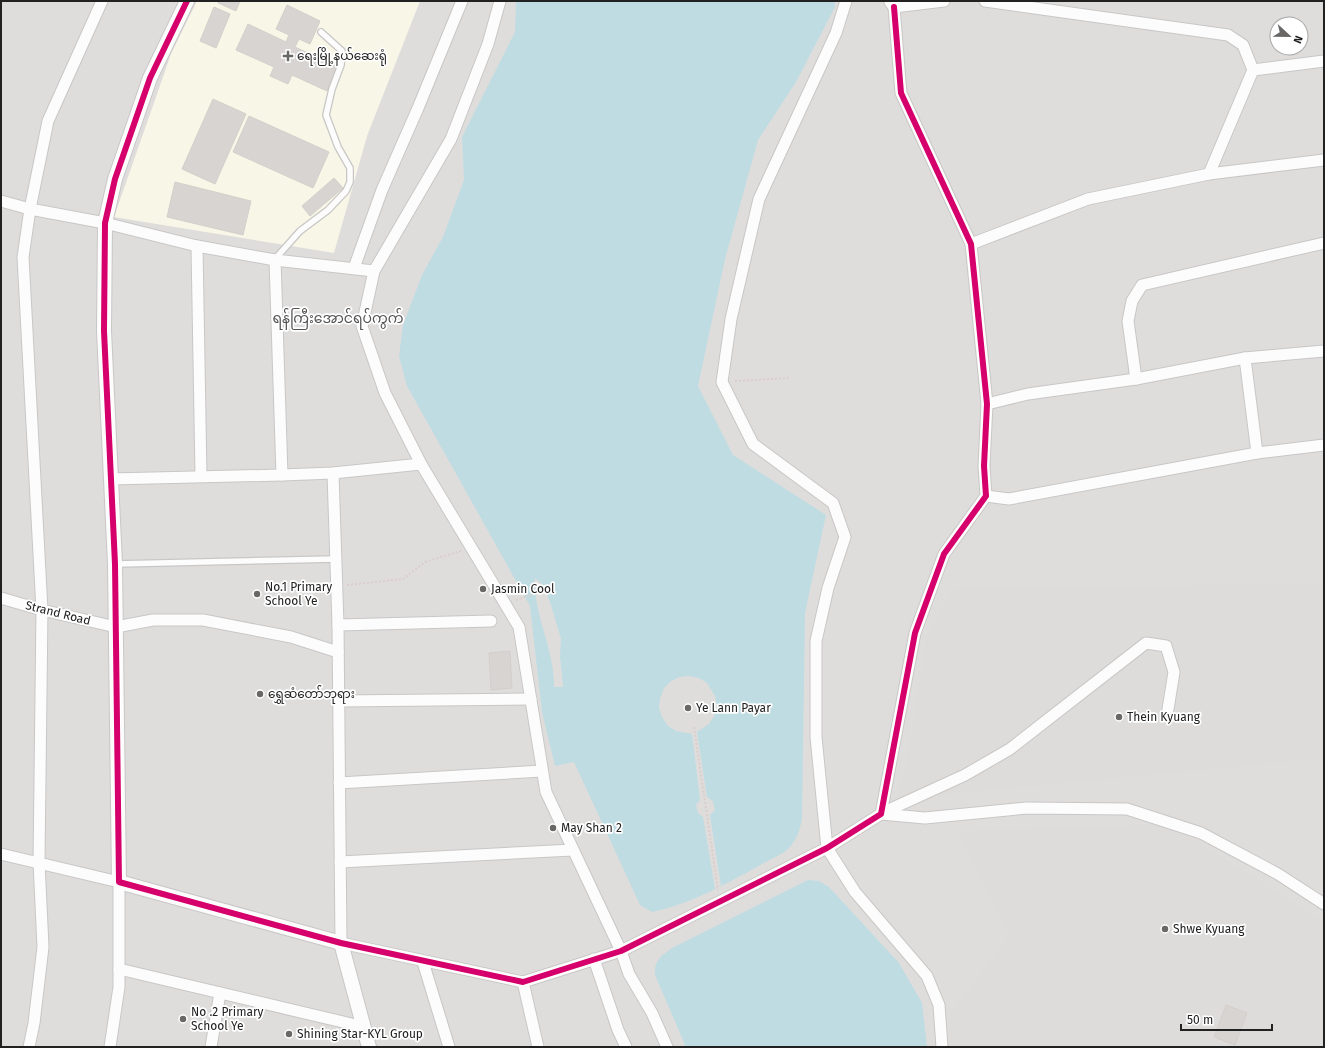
<svg xmlns="http://www.w3.org/2000/svg" width="1325" height="1048" font-family="'Fira Sans','Noto Sans Myanmar',sans-serif">
  <rect width="100%" height="100%" fill="#f0edea"/>
  <path fill="#dfdddc" fill-rule="evenodd" d="M1 1H1324V1047H1ZM1277 24H1301V48H1277Z"/>
  <polygon fill="#f8f6e7" points="197,1 420,1 367,136 334,253 114,217 171,54"/>
  <g fill="#dedcdb">
    <polygon points="1324,584 1324,758 898,799 909,747 927,633 955,588"/>
    <polygon points="1169,824 1324,922 1324,1047 950,1047 945,1020 1009,936 958,831"/>
  </g>
  <g fill="#bedce2" fill-rule="evenodd">
    <path d="M516 1H835V7L796 82 758 140 725 259 698 386 733 455 826 515 805 613 802 818C800 830 797 839 789 848 783 854 773 858 766 862 730 882 692 904 652 912L640 905 574 762 555 766 542 712 530 606 407 386 399 356 403 325 422 275 443 237 464 180 462 137 515 32ZM535 578 543 585 550 602 561 639 560 656 563 687H554C555 650 533 614 535 578Z"/>
    <path d="M808 880 819 881 829 887 899 963 922 1003 927 1047H686L655 975C654 960 661 956 672 948Z"/>
  </g>
  <polygon fill="#dedddc" points="689,676 699,678 707,683 715,696 717,706 714,716 709,724 697,732 707,797 713,801 715,810 710,815 721,886 715,889 703,817 698,813 696,805 700,800 692,734 676,731 668,726 662,717 659,708 660,698 664,688 670,682 679,677"/>
  <g fill="#d7d4d1" stroke="#d3cfcb">
    <polygon points="219,1 240,1 236,11 218,3"/>
    <polygon points="287,5 320,21 310,44 299,39 295,47 338,67 327,91 292,75 288,84 270,76 274,67 236,50 248,24 286,42 289,35 276,29"/>
    <polygon points="214,7 230,14 216,48 200,41"/>
    <polygon points="213,99 246,114 215,184 182,169"/>
    <polygon points="249,116 329,152 313,188 233,152"/>
    <polygon points="334,178 343,188 310,216 302,206"/>
    <polygon points="175,182 251,201 243,235 167,217"/>
    <polygon points="510,651 512,688 491,690 489,653"/>
    <polygon points="1226,1005 1247,1013 1235,1045 1214,1037"/>
  </g>
  <g fill="none" stroke-linecap="round" stroke-linejoin="round">
    <defs>
      <g id="service">
        <polyline points="275,259 300,231 328,210 346,191 350,182 350,168 338,147 326,115 332,89 341,65 342,51 321,32"/>
        <polyline points="116,564 336,559"/>
      </g>
      <g id="minor">
        <polyline points="846,1 836,33 759,199 731,319 722,382 753,444 833,503 845,537 828,588 816,641 816,737 827,848 855,892 927,976 939,1005 942,1047"/>
        <polyline points="985,1 1228,35 1243,45 1253,70"/>
        <polyline points="890,2 894,7 944,1"/>
        <polyline points="1209,174 1253,70 1324,61"/>
        <polyline points="1,201 30,209 105,223 197,246 275,260 374,271"/>
        <polyline points="971,244 1088,199 1209,174 1324,160"/>
        <polyline points="197,246 201,476"/>
        <polyline points="275,260 282,475"/>
        <polyline points="354,268 382,190 418,108 462,1"/>
        <polyline points="1245,358 1257,453"/>
        <polyline points="1136,379 1128,321 1132,301 1142,285 1324,243"/>
        <polyline points="987,404 1028,394 1136,379 1245,358 1324,351"/>
        <polyline points="421,464 519,627 546,792 621,951 629,974 652,1013 667,1047"/>
        <polyline points="333,473 338,625 341,943 523,982 621,951 827,848 881,814 915,633 944,554 986,496 984,466 987,404 971,244 901,93 894,7"/>
        <polyline points="111,479 282,475 333,473 421,464 385,393 362,326 374,271 451,139 488,44 500,1"/>
        <polyline points="986,496 1009,499 1257,453 1324,445"/>
        <polyline points="1,598 42,610 116,627 153,620 203,620 291,637 338,652"/>
        <polyline points="338,625 491,621"/>
        <polyline points="339,701 531,699"/>
        <polyline points="339,783 542,771"/>
        <polyline points="882,813 965,775 1010,749 1146,643 1166,646 1174,672 1168,709"/>
        <polyline points="881,814 925,818 1027,808 1127,809 1201,833 1278,874 1324,904"/>
        <polyline points="1,854 119,882 119,987 110,1047"/>
        <polyline points="340,862 573,850"/>
        <polyline points="594,959 618,1030 626,1047"/>
        <polyline points="423,962 449,1047"/>
        <polyline points="119,969 364,1027"/>
        <polyline points="523,982 538,1047"/>
        <polyline points="29,1047 34,1023 43,947 39,862 42,610 23,257 30,209 48,121 102,1"/>
        <polyline points="211,1047 220,993"/>
      </g>
      <polyline id="tertiary" points="187,1 150,78 115,179 105,223 104,331 115,564 119,882 341,943 369,1047"/>
    </defs>
    <use href="#service" stroke="#c8c7c6" stroke-width="8"/>
    <use href="#minor" stroke="#c8c7c6" stroke-width="13"/>
    <use href="#tertiary" stroke="#c8c7c6" stroke-width="16"/>
    <g stroke="#dccdcc" stroke-width="2" stroke-dasharray="2 2" stroke-linecap="butt">
      <polyline points="735,381 789,378"/>
      <polyline points="347,585 403,579 425,562 461,551"/>
      <polyline points="516,600 539,592"/>
      <polyline points="694,727 718,890"/>
    </g>
    <use href="#service" stroke="#fdfcfc" stroke-width="5.5"/>
    <use href="#minor" stroke="#fdfcfc" stroke-width="11"/>
    <use href="#tertiary" stroke="#fdfcfc" stroke-width="14"/>
    <defs>
      <polyline id="cycleway" points="187,1 150,78 115,179 105,223 104,331 115,564 119,882 341,943 523,982 621,951 827,848 881,814 915,633 944,554 986,496 984,466 987,404 971,244 901,93 894,7"/>
    </defs>
    <use href="#cycleway" stroke="#fff" stroke-width="8"/>
    <use href="#cycleway" stroke="#d6006c" stroke-width="6"/>
  </g>
  <g fill="#696867" stroke="#fff" stroke-width="1.5">
    <path d="M286 50h4v4h4v4h-4v4h-4v-4h-4v-4h4z"/>
    <circle cx="483" cy="589" r="4"/>
    <circle cx="257" cy="594" r="4"/>
    <circle cx="260" cy="694" r="4"/>
    <circle cx="688" cy="708" r="4"/>
    <circle cx="1119" cy="717" r="4"/>
    <circle cx="553" cy="828" r="4"/>
    <circle cx="1165" cy="929" r="4"/>
    <circle cx="183" cy="1019" r="4"/>
    <circle cx="289" cy="1034" r="4"/>
  </g>
  <g text-anchor="middle" dominant-baseline="central" stroke-width="3.5" stroke-linejoin="round" paint-order="stroke">
    <g font-size="12" fill="#212121" stroke="#fff" text-anchor="start">
      <text x="297" y="56">ရေးမြို့နယ်ဆေးရုံ</text>
      <text x="265" y="587">No.1 Primary<tspan x="265" dy="14">School Ye</tspan></text>
      <text x="491" y="589">Jasmin Cool</text>
      <text x="268" y="694">ရွှေဆံတော်ဘုရား</text>
      <text x="696" y="708">Ye Lann Payar</text>
      <text x="1127" y="717">Thein Kyuang</text>
      <text x="561" y="828">May Shan 2</text>
      <text x="1173" y="929">Shwe Kyuang</text>
      <text x="191" y="1012">No .2 Primary<tspan x="191" dy="14">School Ye</tspan></text>
      <text x="297" y="1034">Shining Star-KYL Group</text>
    </g>
    <g font-size="12" fill="#212121" stroke="#fff">
      <text transform="translate(58 613) rotate(14)">Strand Road</text>
    </g>
    <g font-size="14" fill="#545454" stroke="#fff">
      <text x="338" y="318">ရန်ကြီးအောင်ရပ်ကွက်</text>
    </g>
  </g>
  <rect width="1325" height="1048" fill="none" stroke="#212121" stroke-width="4"/>
  <g transform="translate(1289 36) rotate(112)"><circle r="19" fill="#ffffff" stroke="#a6a6a6"/>
  <path d="M0-3L7 15L0 10L-7 15Z" fill="#696867"/>
  <text y="-6" font-size="11" font-weight="bold" text-anchor="middle" fill="#212121">N</text>
  </g>
  <path d="M1181 1024v6h91v-6" fill="none" stroke="#212121" stroke-width="2"/>
  <text x="1187" y="1024" font-size="12" fill="#212121" stroke="#ffffff" stroke-width="3" paint-order="stroke">50 m</text>
</svg>
